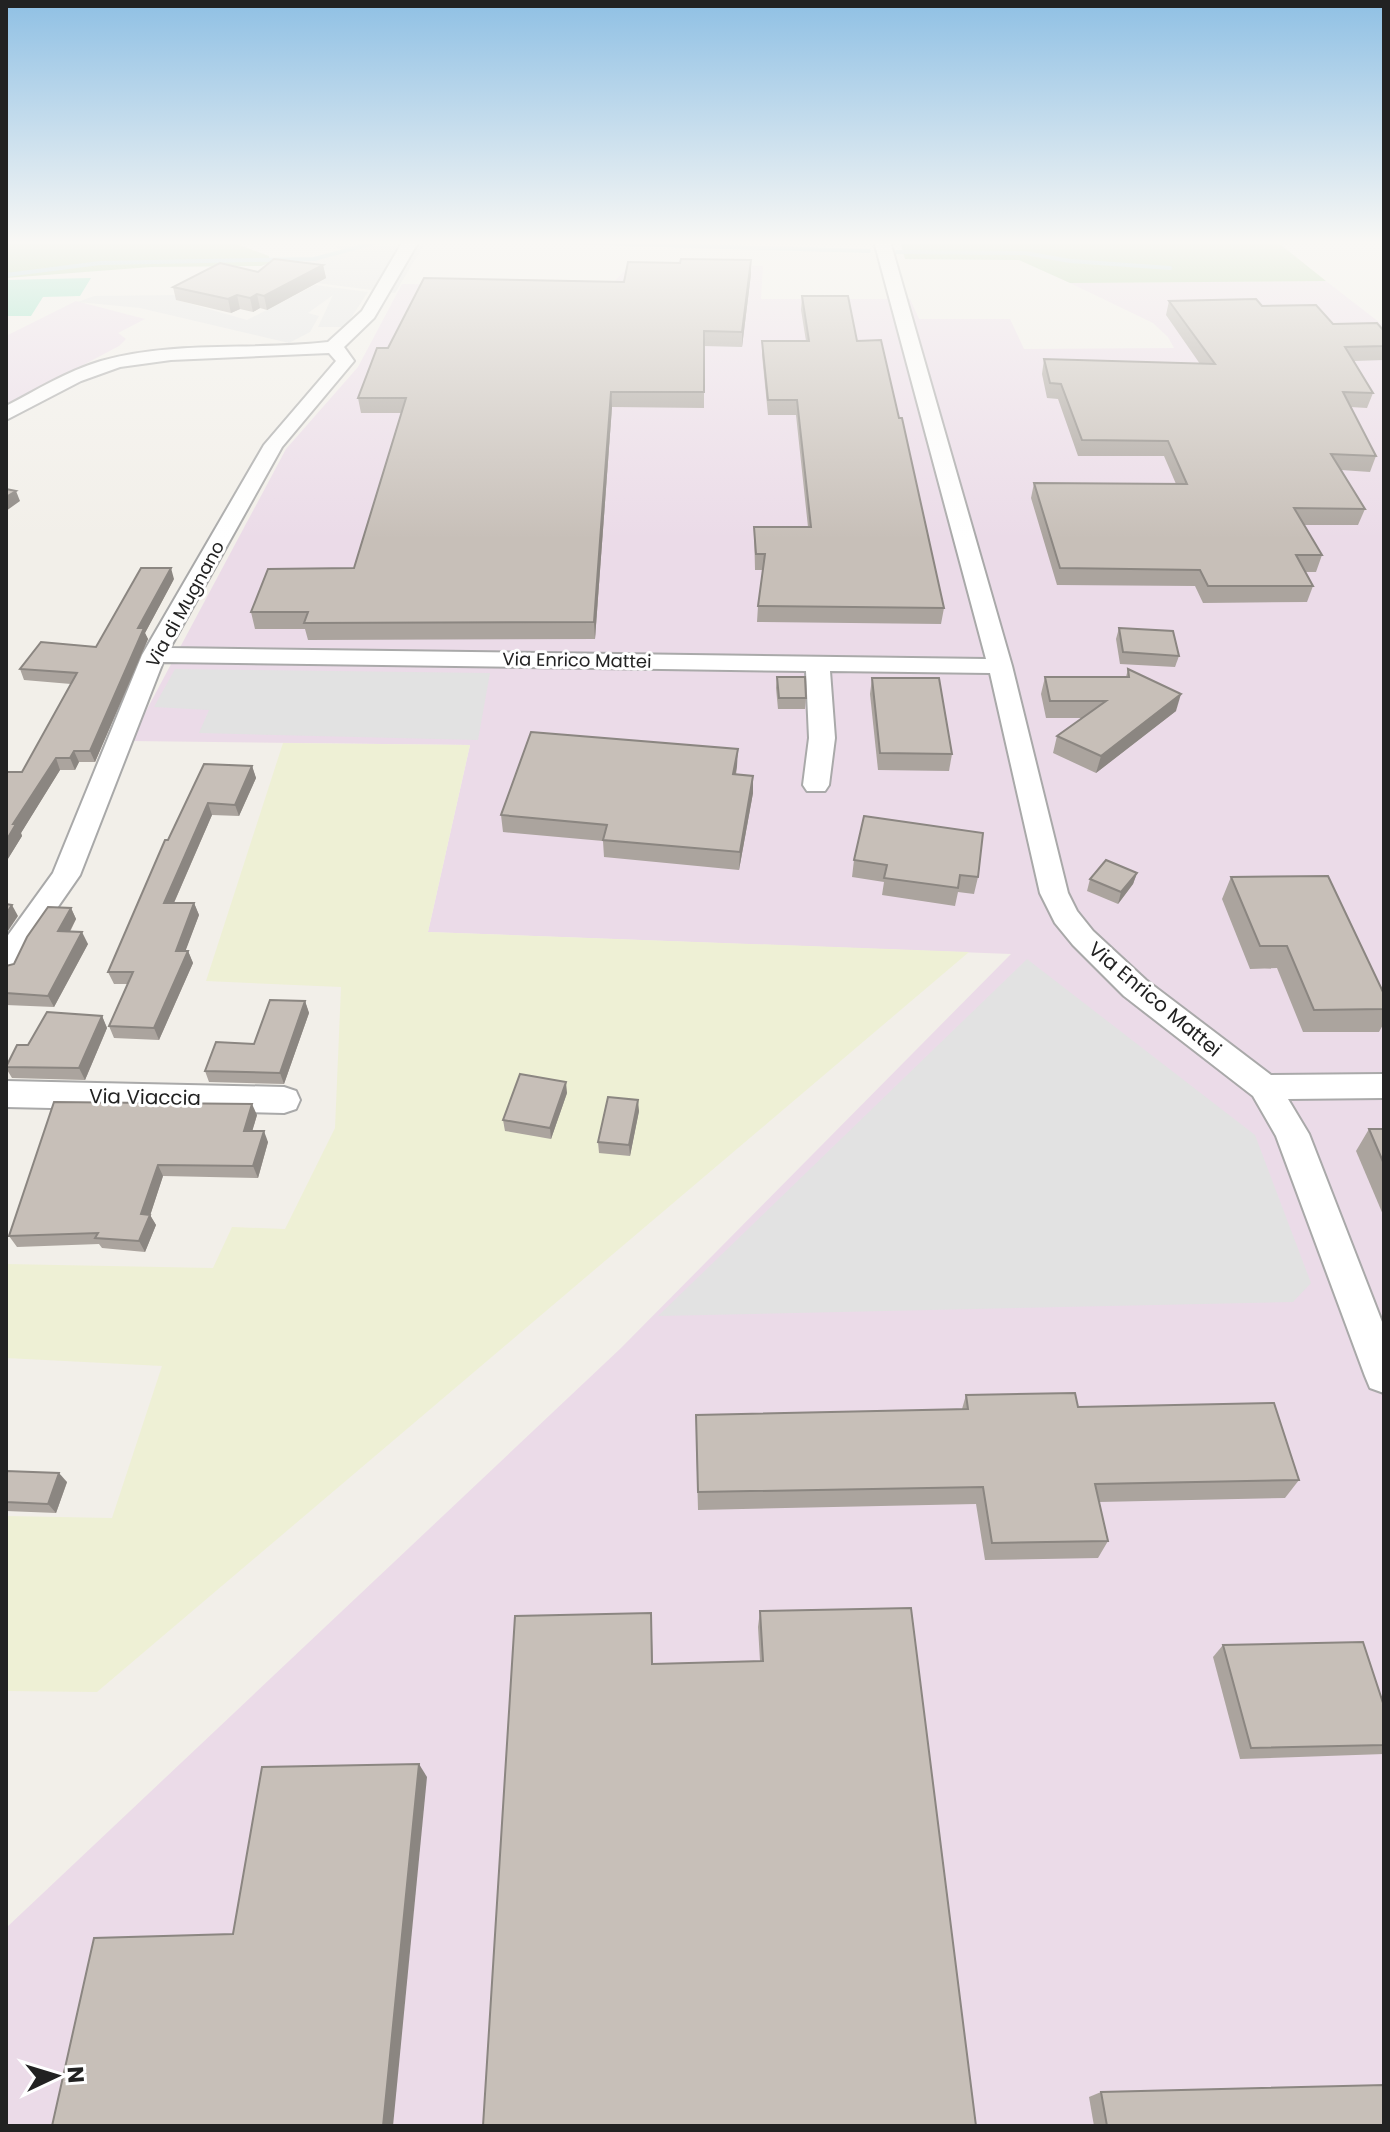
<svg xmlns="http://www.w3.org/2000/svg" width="1390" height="2132" font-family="Poppins,sans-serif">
  <rect width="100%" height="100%" fill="#f2efe9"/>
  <polygon fill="#e0dfdf" points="326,241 426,241 395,293 255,275 343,251"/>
  <g fill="#ebdbe8">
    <polygon points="631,264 763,266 761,299 910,299 919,319 1010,319 1024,349 1174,348 1168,337 1153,323 1070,283 1326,281 1384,326 1384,2126 6,2126 6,1928 621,1348 1011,954 428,932 470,745 130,741 286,449 358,367 402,284 611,285"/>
    <polygon points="76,301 145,319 118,333 126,339 119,346 6,406 6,336"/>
  </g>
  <polygon fill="#eef0d5" points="283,743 470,745 428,932 969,952 97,1692 6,1691 6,1516 112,1518 162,1366 6,1358 6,1264 213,1268 232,1227 285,1229 335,1128 341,987 206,981"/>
  <g fill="#add19e">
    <polygon points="24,241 243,241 237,244 269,256 269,263 261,266 151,267 6,278 6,244"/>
    <polygon points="900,241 1276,241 1326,281 1070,283 1019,260 905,259"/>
  </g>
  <polygon fill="#88e0be" points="91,278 80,296 43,297 31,316 6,316 6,280"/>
  <g fill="#e2e2e2">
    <polygon points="315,285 368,292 345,327 318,327 333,295 308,313 319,316 310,332 289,343 140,308 78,302 94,296 184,295 177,300 247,320"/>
    <polygon points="175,669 490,673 478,740 199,733 209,710 154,707"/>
    <polygon points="1027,959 1255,1135 1311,1283 1293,1302 658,1316"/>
  </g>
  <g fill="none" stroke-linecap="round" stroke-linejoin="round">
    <g stroke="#aad3df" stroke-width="4">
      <polyline points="522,241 869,251"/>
      <polyline points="896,252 1025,253 1070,261 1170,268"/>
      <polyline points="6,275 100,263 314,259 382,241"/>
    </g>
    <defs>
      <g id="minor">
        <path d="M403 241H419L374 318 344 347 354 361 282 447 170 648 986 659 874 241H890L1012 666 1068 893 1077 911 1093 931 1146 980 1271 1075 1384 1074V1098L1288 1099 1309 1134 1384 1327V1393L1370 1388 1365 1376 1276 1136 1253 1096 1124 996 1073 945 1055 923 1040 893 990 673 830 671 835 738 829 785 825 791H807L803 785 809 738 806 671 163 662 80 875 30 947 17 974 6 978V938L53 873 142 655 264 445 336 361 329 353 171 360 120 367 81 381 6 420V406C37 390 67 371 101 361 175 340 253 351 328 342L362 311Z"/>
        <polygon points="6,1081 284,1087 296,1091 300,1100 296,1109 284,1113 6,1107"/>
      </g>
    </defs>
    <use href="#minor" stroke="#a9a9a9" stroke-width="4"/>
    <use href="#minor" fill="#fff" fill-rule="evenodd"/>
  </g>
  <g fill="#aba49e">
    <polygon points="323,265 326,278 267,310 260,308 253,312 240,309 231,313 176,300 173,287 258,272"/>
    <polygon points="751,274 742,347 704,346 704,408 612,407 595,639 308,640 305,629 255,629 251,612 354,568 401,413 361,413 358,398 388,348 624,282"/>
    <polygon points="802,296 857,341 944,608 941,624 757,622 758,606 763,570 755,570 754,527 808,527 796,415 768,415 762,355 762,341 806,341 801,310"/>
    <polygon points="1169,301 1262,306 1333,324 1384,331 1384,360 1354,361 1373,393 1367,408 1350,407 1376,456 1370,472 1341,470 1365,509 1358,525 1304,525 1322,555 1316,572 1305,572 1313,586 1307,602 1203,603 1195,586 1057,585 1031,498 1034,483 1176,484 1164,456 1078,456 1058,399 1047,398 1042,374 1044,359 1200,364 1166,315"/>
    <polygon points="174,579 145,633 148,639 95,762 79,762 75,770 60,770 21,833 22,836 6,862 6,772 22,772 71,684 24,680 20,669 96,647"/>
    <polygon points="1119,628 1179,656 1175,667 1120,664 1116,639"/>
    <polygon points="1128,669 1176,711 1096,773 1053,753 1057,736 1083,718 1046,718 1041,694 1045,677 1126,677"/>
    <polygon points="777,677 806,698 805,709 778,709 776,688"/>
    <polygon points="872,678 952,754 949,771 878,770 870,694"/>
    <polygon points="204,764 252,766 256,778 239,816 212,815 174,903 194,903 199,915 185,951 188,951 193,963 159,1040 114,1038 109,1026 128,984 114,984 108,972"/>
    <polygon points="737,766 736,775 753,793 739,870 604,857 603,841 503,832 501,815"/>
    <polygon points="854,860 978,877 974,894 958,892 955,906 882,895 884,882 852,877"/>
    <polygon points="1137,873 1133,884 1118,904 1087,891 1090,879"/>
    <polygon points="1231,877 1384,994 1384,1023 1379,1032 1303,1032 1277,968 1250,969 1222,899"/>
    <polygon points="71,908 76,919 70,932 88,944 54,1007 6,1005 6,966 14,964"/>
    <polygon points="305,1001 309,1013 284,1084 209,1082 205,1071 254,1044"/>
    <polygon points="102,1016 107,1028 85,1080 12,1078 6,1068 6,1065 28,1045"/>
    <polygon points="567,1093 551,1139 505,1131 503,1120"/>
    <polygon points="639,1111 630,1156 599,1153 598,1142"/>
    <polygon points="257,1115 252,1131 268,1142 258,1178 163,1176 150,1215 156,1225 145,1252 102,1248 99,1244 17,1247 9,1236"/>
    <polygon points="1369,1129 1384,1129 1384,1217 1356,1151"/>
    <polygon points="966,1395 1078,1407 1299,1480 1285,1498 1099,1502 1108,1541 1098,1558 985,1560 976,1504 698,1510 696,1434 962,1409"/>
    <polygon points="6,1471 67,1482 56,1513 6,1511"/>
    <polygon points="760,1611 976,2126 515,1616 651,1613 653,1664 760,1661 758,1627"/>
    <polygon points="1223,1645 1384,1706 1384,1754 1240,1759 1213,1657"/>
    <polygon points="1101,2092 1384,2126 1094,2126 1089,2097"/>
  </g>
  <g fill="#8b8681">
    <polygon points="751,260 751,274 742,347 742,332"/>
    <polygon points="323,265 326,278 267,310 264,296"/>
    <polygon points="257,294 260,308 253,312 250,298"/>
    <polygon points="237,295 240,309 231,313 228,299"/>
    <polygon points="611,392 612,407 595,639 594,622"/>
    <polygon points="16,491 20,501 6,511 6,497"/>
    <polygon points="171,568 174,579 145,633 148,639 95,762 90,751 138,628"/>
    <polygon points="1181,694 1176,711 1096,773 1101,756"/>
    <polygon points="738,749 737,766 732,792 733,774"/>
    <polygon points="74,751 79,762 75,770 70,758"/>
    <polygon points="56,758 60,770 21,833 22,836 6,862 6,841 13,824"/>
    <polygon points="252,766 256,778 239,816 235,805"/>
    <polygon points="753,776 753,793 739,870 740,852"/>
    <polygon points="208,803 212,815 169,914 164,903"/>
    <polygon points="1137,873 1133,884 1118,904 1121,892"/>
    <polygon points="194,903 199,915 181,963 176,951"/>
    <polygon points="12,905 18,916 6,934 6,914"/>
    <polygon points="71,908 76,919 64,942 58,931"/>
    <polygon points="82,932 88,944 54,1007 48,996"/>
    <polygon points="188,951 193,963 159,1040 154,1028"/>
    <polygon points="305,1001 309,1013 284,1084 280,1073"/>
    <polygon points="102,1016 107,1028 85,1080 79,1068"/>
    <polygon points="566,1082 567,1093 551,1139 550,1128"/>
    <polygon points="638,1100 639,1111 630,1156 629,1145"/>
    <polygon points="252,1104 257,1115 249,1142 244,1131"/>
    <polygon points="264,1131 268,1142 258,1178 253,1166"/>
    <polygon points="158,1165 163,1176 150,1216 150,1215 156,1225 145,1252 139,1241 141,1214"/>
    <polygon points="59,1473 67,1482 56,1513 48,1504"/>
    <polygon points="419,1764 427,1777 393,2126 383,2126"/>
  </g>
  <g fill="#c7bfb8" stroke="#8b8681" stroke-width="2">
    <polygon points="274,259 323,265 264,296 257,294 250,298 237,295 228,299 173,287 220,263 258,272"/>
    <polygon points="681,259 751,260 742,332 704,331 704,392 611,392 594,622 304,623 308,612 251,612 268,569 354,568 406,398 358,398 377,348 388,348 424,278 624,282 628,262 680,263"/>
    <polygon points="802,296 848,296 857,341 881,340 899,418 902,418 944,608 758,606 765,554 756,554 754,527 811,527 797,400 768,400 762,341 809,341"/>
    <polygon points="1256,299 1262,306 1316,305 1333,324 1377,323 1384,331 1384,346 1345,347 1373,393 1343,392 1376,456 1331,454 1365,509 1294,508 1322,555 1296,555 1313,586 1208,586 1200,570 1060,568 1034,483 1187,484 1168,441 1082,440 1061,384 1050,383 1044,359 1215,364 1169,301"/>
    <polygon points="6,489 16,491 6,497"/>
    <polygon points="141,568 171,568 138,628 144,628 90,751 74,751 70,758 56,758 13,824 16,824 6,841 6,772 22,772 77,673 20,669 41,642 96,647"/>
    <polygon points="1119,628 1173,631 1179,656 1123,652"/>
    <polygon points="1128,669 1181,694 1101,756 1057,736 1106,701 1050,701 1045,677 1129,677"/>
    <polygon points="777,677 805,677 806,698 779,698"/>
    <polygon points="872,678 939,678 952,754 880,753"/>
    <polygon points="531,732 738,749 733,774 753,776 740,852 603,840 607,825 501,815"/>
    <polygon points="204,764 252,766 235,805 208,803 164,903 194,903 176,951 188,951 154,1028 109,1026 133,972 108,972 165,840 168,840"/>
    <polygon points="864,816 983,833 978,877 960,875 958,888 884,878 887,865 854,860"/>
    <polygon points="1106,860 1137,873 1121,892 1090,879"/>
    <polygon points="1328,876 1384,994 1384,1009 1314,1010 1287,946 1260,946 1231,877"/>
    <polygon points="6,904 12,905 6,914"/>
    <polygon points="48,907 71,908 58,931 82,932 48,996 6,993 6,966 14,964 27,937"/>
    <polygon points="270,1000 305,1001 280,1073 205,1071 216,1042 254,1044"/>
    <polygon points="47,1012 102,1016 79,1068 6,1067 17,1045 28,1045"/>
    <polygon points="520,1074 566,1082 550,1128 503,1120"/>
    <polygon points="608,1097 638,1100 629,1145 598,1142"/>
    <polygon points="54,1102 252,1104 244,1131 264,1131 253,1166 158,1165 141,1214 150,1215 139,1241 95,1238 98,1233 9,1236"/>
    <polygon points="1369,1129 1384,1129 1384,1164"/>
    <polygon points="1075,1393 1078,1407 1274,1403 1299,1480 1095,1484 1108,1541 992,1543 983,1487 698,1492 696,1415 968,1409 966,1395"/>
    <polygon points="6,1471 59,1473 48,1504 6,1502"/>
    <polygon points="911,1608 976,2126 483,2126 515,1616 651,1613 652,1664 763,1661 760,1611"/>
    <polygon points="1363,1642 1384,1706 1384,1745 1251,1748 1223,1645"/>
    <polygon points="419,1764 383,2126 52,2126 94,1938 233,1934 262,1767"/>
    <polygon points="1384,2085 1384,2126 1107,2126 1101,2092"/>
  </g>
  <linearGradient id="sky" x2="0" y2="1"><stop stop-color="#8fc0e4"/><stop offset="0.45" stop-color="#f9f8f5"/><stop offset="1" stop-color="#f9f8f5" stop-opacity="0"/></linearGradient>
  <rect width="1390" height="539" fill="url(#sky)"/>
  <g text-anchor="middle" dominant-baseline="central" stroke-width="6" stroke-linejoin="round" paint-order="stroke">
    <g font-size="18" fill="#222" stroke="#fff">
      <text transform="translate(185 604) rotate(-61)">Via di Mugnano</text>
      <text transform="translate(577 660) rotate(1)">Via Enrico Mattei</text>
    </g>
    <g font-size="20" fill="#222" stroke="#fff">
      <text transform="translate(1155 999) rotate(40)">Via Enrico Mattei</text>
      <text transform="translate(145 1097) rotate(1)">Via Viaccia</text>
    </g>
  </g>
  <rect width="1390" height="2132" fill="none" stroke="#222222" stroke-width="16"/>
  <g transform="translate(56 2076) rotate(86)" stroke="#ffffff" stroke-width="6" paint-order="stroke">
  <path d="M0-6L14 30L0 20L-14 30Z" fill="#222222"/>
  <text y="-12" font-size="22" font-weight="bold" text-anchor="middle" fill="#222222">N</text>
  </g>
</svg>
